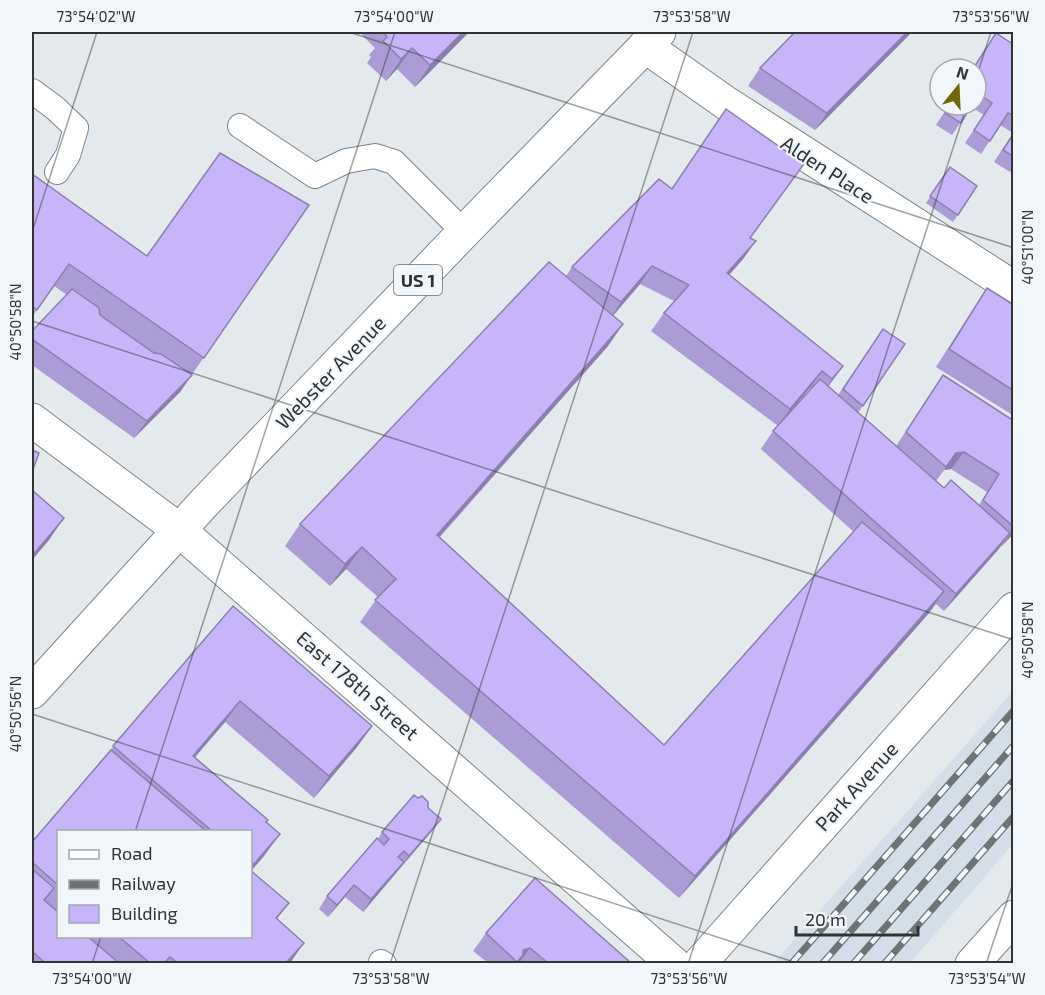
<svg xmlns="http://www.w3.org/2000/svg" width="1045" height="995" font-family="'Exo 2',sans-serif">
  <rect width="100%" height="100%" fill="#e3e9ed"/>
  <polygon fill="#d4dee8" points="1013,691 1013,844 910,963 774,963"/>
  <g fill="none" stroke-linecap="round" stroke-linejoin="round">
    <defs>
      <g id="service">
        <polyline points="32,91 55,108 76,128 68,155 57,172"/>
        <polyline points="240,126 315,176 346,161 375,156 394,162 464,232"/>
        <polyline points="381,962 384,964"/>
      </g>
      <g id="minor">
        <polyline points="645,46 726,103 1014,288"/>
        <polyline points="32,420 179,530 674,964"/>
        <polyline points="699,964 1014,609"/>
        <polyline points="972,964 1014,917"/>
      </g>
      <polyline id="primary" points="32,692 205,502 464,232 659,32"/>
    </defs>
    <use href="#service" stroke="#7f8488" stroke-width="26"/>
    <use href="#minor" stroke="#7f8488" stroke-width="35"/>
    <use href="#primary" stroke="#7f8488" stroke-width="35"/>
    <use href="#service" stroke="#fff" stroke-width="24"/>
    <use href="#minor" stroke="#fff" stroke-width="33"/>
    <use href="#primary" stroke="#fff" stroke-width="33"/>
    <defs>
      <g id="rail">
        <polyline points="791,964 1014,710"/>
        <polyline points="822,964 1014,745"/>
        <polyline points="853,964 1014,780"/>
        <polyline points="884,964 1014,816"/>
      </g>
    </defs>
    <use href="#rail" stroke="#6f7375" stroke-width="7"/>
    <use href="#rail" stroke="#f1f6fb" stroke-width="4.5" stroke-dasharray="14" stroke-linecap="butt"/>
  </g>
  <g fill="#ac9cd6" fill-rule="evenodd">
    <polygon points="364,32 469,32 415,87 397,69 386,81 367,63 371,57 369,55 375,48 362,35"/>
    <polygon points="795,32 912,32 815,130 748,86 760,68"/>
    <polygon points="996,33 1014,45 1014,168 1010,172 994,162 1013,133 1000,125 981,154 965,143 984,115 971,107 952,135 936,125 949,105 976,105 976,69 972,69"/>
    <path d="M804 164 750 238 756 241 743 259 729 275 843 366 828 386 838 395 883 329 905 344 858 413 896 446 943 375 1014 421V533L1002 546V545L944 611 936 604 929 613 679 898 360 622 378 597 346 569 330 586 285 546 300 524 566 276 572 267 672 189ZM640 284 674 301 664 313 651 331 778 426 810 388 811 389 773 431 761 449 854 532 664 745 440 537 608 346 623 324 613 316ZM951 469 987 492 979 505 944 488 936 481 944 470Z"/>
    <polygon points="950,167 977,186 953,222 926,203"/>
    <polygon points="32,174 147,256 309,205 180,392 134,438 32,365 32,331 67,295 54,286 32,317"/>
    <polygon points="987,288 1014,305 1014,416 936,367 975,306"/>
    <path d="M233 606 372 726 357 747 314 798 225 722 195 757 267 822 264 856 251 871 289 903 277 919 290 963H32V842ZM58 831H250V936H58Z"/>
    <polygon points="428,808 441,819 432,831 363,912 345,897 328,917 319,909 327,896 378,839 382,832"/>
    <polygon points="486,933 631,963 488,963 473,951"/>
  </g>
  <g fill="#8c7fae">
    <polygon points="463,32 469,32 415,87 430,65"/>
    <polygon points="907,32 912,32 815,130 827,113"/>
    <polygon points="412,48 397,69 386,81 401,59"/>
    <polygon points="756,241 743,259 715,291 727,273"/>
    <polygon points="652,266 640,284 609,320 621,302"/>
    <polygon points="623,324 608,346 422,556 437,535"/>
    <polygon points="843,366 830,384 820,397 832,379"/>
    <polygon points="822,371 810,388 778,426 790,409"/>
    <polygon points="192,375 180,392 134,438 147,421"/>
    <polygon points="964,452 951,469 944,470 956,453"/>
    <polygon points="64,518 49,540 32,560 32,556"/>
    <polygon points="1014,529 1014,533 1002,546"/>
    <polygon points="1010,533 998,550 944,611 956,594"/>
    <polygon points="362,547 346,569 330,586 345,564"/>
    <polygon points="944,591 929,613 679,898 695,876"/>
    <polygon points="240,701 225,722 178,777 193,756"/>
    <polygon points="372,726 357,747 314,798 329,776"/>
    <polygon points="441,819 432,831 400,868 409,856"/>
    <polygon points="280,834 264,856 250,872 250,869 254,864"/>
    <polygon points="404,862 395,874 363,912 371,899"/>
    <polygon points="354,885 345,897 328,917 337,905"/>
    <polygon points="304,943 290,963 286,963"/>
    <polygon points="530,948 519,963 516,963 523,950"/>
  </g>
  <g fill="#c8b5f9" stroke="#8c7fae" stroke-width="1.5">
    <polygon points="387,32 463,32 430,65 412,48 401,59 383,41 387,37 385,34"/>
    <polygon points="795,32 907,32 827,113 760,68"/>
    <polygon points="996,33 1014,45 1014,116 1008,113 990,141 974,130 992,103 979,94 976,99 976,69 973,69"/>
    <polygon points="949,105 972,105 961,123 945,113"/>
    <polygon points="726,109 804,164 750,238 756,241 727,273 843,366 832,379 822,371 790,409 664,313 689,285 652,266 621,302 572,267 659,179 672,189"/>
    <polygon points="1014,133 1014,157 1003,150"/>
    <polygon points="220,153 309,205 204,358 69,264 37,310 32,306 32,174 147,256"/>
    <polygon points="950,167 977,186 958,215 930,196"/>
    <polygon points="549,262 623,324 437,535 664,745 862,522 944,591 695,876 375,600 396,579 362,547 345,564 300,524"/>
    <polygon points="987,288 1014,305 1014,391 949,349"/>
    <polygon points="72,289 99,308 100,315 154,353 161,354 192,375 147,421 32,339 32,331"/>
    <polygon points="883,329 905,344 863,406 843,389"/>
    <polygon points="943,375 1014,421 1014,527 983,500 999,474 964,452 956,453 946,467 906,432"/>
    <polygon points="820,379 944,488 951,480 1010,533 956,594 773,431"/>
    <polygon points="32,450 39,453 32,472"/>
    <polygon points="32,490 64,518 32,556"/>
    <polygon points="233,606 372,726 329,776 240,701 193,756 268,820 266,822 280,834 254,864 250,861 250,831 212,831 113,746"/>
    <polygon points="111,750 206,831 58,831 58,885 32,862 32,842"/>
    <polygon points="414,795 418,798 422,796 428,802 428,808 441,819 409,856 404,851 398,857 404,862 371,899 354,885 337,905 327,896 377,838 384,845 389,839 382,832"/>
    <polygon points="32,869 54,888 44,900 58,912 58,936 87,936 119,963 45,963 32,951"/>
    <polygon points="250,870 289,903 276,918 304,943 286,963 178,963 170,957 164,963 150,963 118,936 250,936"/>
    <polygon points="535,878 631,963 548,963 530,948 523,950 523,955 517,962 486,933"/>
  </g>
  <path fill="none" stroke="#303234" stroke-width="1.5" stroke-opacity="0.45" d="M349 32 1014 248M976 78 991 32M32 232 97 32M32 321 1014 640M32 714 800 964M135 832 395 32M92 964 101 936M390 964 693 32M688 964 967 105M986 964 1014 880"/>
  <g text-anchor="middle" dominant-baseline="central" stroke-width="4.5" stroke-linejoin="round" paint-order="stroke">
    <rect fill="#f1f6fb" stroke="#6a6d70" stroke-width="1.5" x="394" y="265" width="48" height="30" rx="4.5"/>
    <g font-size="18" font-weight="bold" fill="#303234">
      <text x="418" y="280">US 1</text>
    </g>
    <g font-size="20" fill="#303234" stroke="#f1f6fb">
      <text transform="translate(828 169) rotate(33)">Alden Place</text>
      <text transform="translate(330 372) rotate(-46)">Webster Avenue</text>
      <text transform="translate(358 685) rotate(41)">East 178th Street</text>
      <text transform="translate(856 786) rotate(-48)">Park Avenue</text>
    </g>
  </g>
  <rect width="1045" height="995" fill="none" stroke="#f1f6fb" stroke-width="66"/>
  <rect x="57" y="830" width="195" height="108" fill="#f1f6fb" stroke="#a4a8ab" stroke-width="1.5"/>
  <rect x="69" y="850" width="30" height="9" fill="#ffffff" stroke="#a4a8ab" stroke-width="1.5"/>
  <text x="111" y="860" font-size="18" fill="#303234">Road</text>
  <rect x="69" y="880" width="30" height="9" fill="#6f7375" stroke="#a4a8ab" stroke-width="1.5"/>
  <text x="111" y="890" font-size="18" fill="#303234">Railway</text>
  <rect x="69" y="905" width="30" height="18" fill="#c8b5f9" stroke="#a4a8ab" stroke-width="1.5"/>
  <text x="111" y="920" font-size="18" fill="#303234">Building</text>
  <g transform="translate(958 87) rotate(18)"><circle r="28" fill="#f1f6fb" stroke="#a4a8ab" stroke-width="1.5"/>
  <path d="M0-4.5L10 22L0 15L-10 22Z" fill="#706800"/>
  <text y="-9" font-size="16" font-weight="bold" text-anchor="middle" fill="#303234">N</text>
  </g>
  <path d="M796 926v9h122v-9" fill="none" stroke="#303234" stroke-width="3"/>
  <text x="805" y="926" font-size="18" fill="#303234" stroke="#f1f6fb" stroke-width="4.5" paint-order="stroke">20 m</text>
  <rect x="33" y="33" width="979" height="929" fill="none" stroke="#303234" stroke-width="2"/>
  <g font-size="15" text-anchor="middle" fill="#303234">
    <text x="96" y="22">73°54'02"W</text>
    <text x="394" y="22">73°54'00"W</text>
    <text x="692" y="22">73°53'58"W</text>
    <text x="991" y="22">73°53'56"W</text>
    <text transform="translate(1028 247) rotate(-90)" y="5">40°51'00"N</text>
    <text transform="translate(16 322) rotate(-90)" y="5">40°50'58"N</text>
    <text transform="translate(1028 640) rotate(-90)" y="5">40°50'58"N</text>
    <text transform="translate(16 714) rotate(-90)" y="5">40°50'56"N</text>
    <text x="92" y="984">73°54'00"W</text>
    <text x="391" y="984">73°53'58"W</text>
    <text x="689" y="984">73°53'56"W</text>
    <text x="987" y="984">73°53'54"W</text>
  </g>
</svg>
